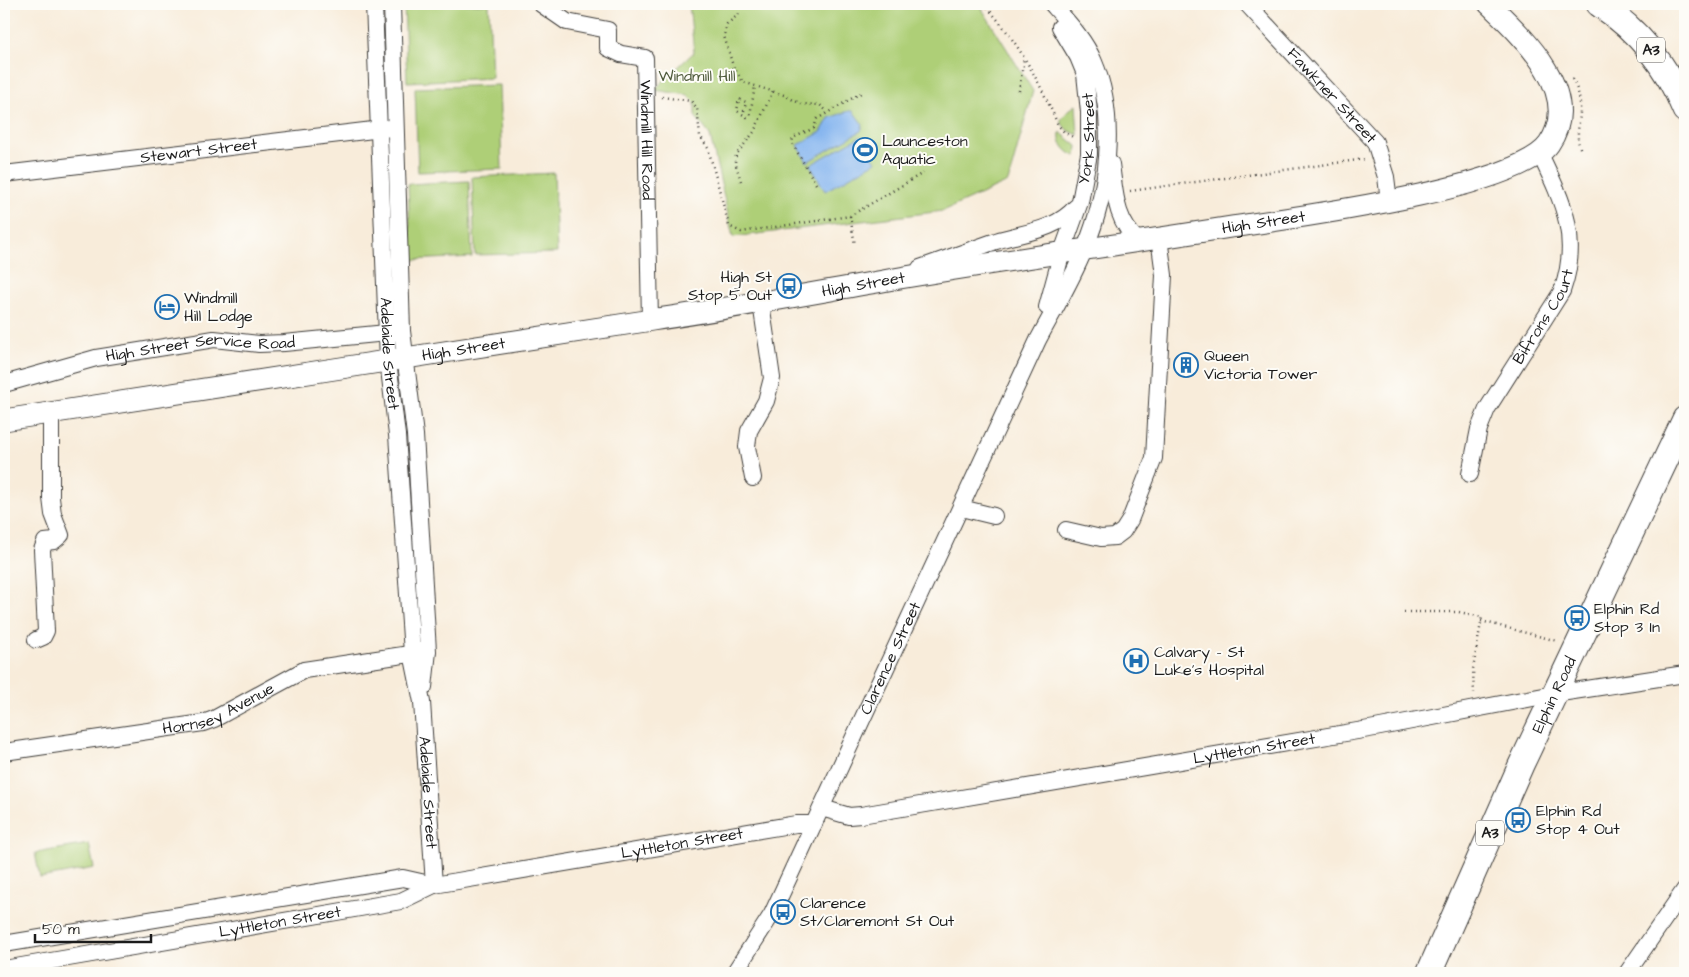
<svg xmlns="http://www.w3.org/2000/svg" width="1689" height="977" font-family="'Architects Daughter',sans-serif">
  <rect width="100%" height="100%" fill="#fdfcf7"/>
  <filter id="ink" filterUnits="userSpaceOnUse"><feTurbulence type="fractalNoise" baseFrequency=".02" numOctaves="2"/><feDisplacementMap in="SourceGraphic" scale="10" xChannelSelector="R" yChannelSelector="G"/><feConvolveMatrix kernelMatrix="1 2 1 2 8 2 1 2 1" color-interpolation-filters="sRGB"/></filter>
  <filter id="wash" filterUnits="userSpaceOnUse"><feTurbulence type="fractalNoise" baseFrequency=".0096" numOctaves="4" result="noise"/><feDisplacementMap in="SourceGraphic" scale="20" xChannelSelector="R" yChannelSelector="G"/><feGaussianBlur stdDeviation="1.12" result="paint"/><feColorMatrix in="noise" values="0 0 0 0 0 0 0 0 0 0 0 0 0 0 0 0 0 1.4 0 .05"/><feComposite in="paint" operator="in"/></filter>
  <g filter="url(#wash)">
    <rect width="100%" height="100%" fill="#f8ecda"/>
    <g fill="#aecf77" stroke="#65764a">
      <polygon points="404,4 489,4 492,78 407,82"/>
      <polygon points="689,4 979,4 1033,91 1008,182 943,211 733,237 710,135 695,116 695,102 688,95 654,90 694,52"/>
      <polygon points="499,85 502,169 418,172 415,88"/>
      <polygon points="1076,105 1078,135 1067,130 1060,121 1069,110"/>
      <path d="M1060 132 1077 146 1076 156C1066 153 1058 143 1060 132Z"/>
      <polygon points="554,173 557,253 475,255 472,177"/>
      <polygon points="469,181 472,257 411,260 408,184"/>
      <polygon points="89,844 94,868 40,878 35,853"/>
    </g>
    <g fill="#83b4ef" stroke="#506886">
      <polygon points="849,111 853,111 863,125 861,131 807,162 798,145 821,132 829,118"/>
      <polygon points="861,136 876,162 825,191 810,165"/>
    </g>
  </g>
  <g filter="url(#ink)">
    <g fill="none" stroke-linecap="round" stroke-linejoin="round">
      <defs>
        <g id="minor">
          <path id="s1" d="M374 4 388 361 397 435 412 653 422 702 434 885"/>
          <polyline points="392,4 402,331 415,435 428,651 424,687"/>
          <path id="s2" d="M541 4 567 22 608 30V48L621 54 645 58 650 321"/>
          <path id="s3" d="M1247 4 1375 142 1386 177 1389 201"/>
          <path d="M1111 164C1115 192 1115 222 1139 241"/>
          <path id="s4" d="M4 174 390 128"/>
          <path d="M920 268C945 259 971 250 996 241 1025 232 1055 231 1076 207"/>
          <path id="s5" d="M1047 307 1062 252 1080 202 1089 154V112L1085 74 1078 57 1060 27"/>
          <path id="s6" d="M4 384 96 358 202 341 214 339 259 344 284 343 397 332"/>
          <path id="s7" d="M1470 474 1479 429 1487 409 1562 291C1581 238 1563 202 1540 154"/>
          <polyline points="753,478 747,447 749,431 766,401 772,378 761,303"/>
          <polyline points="961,508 994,516"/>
          <polyline points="1066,530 1101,538 1115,537 1123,531 1130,520 1154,458 1164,275 1159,238"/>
          <polyline points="36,640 43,637 46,631 42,550 45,542 54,541 61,535 53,514 51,498 51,413"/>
          <path id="s8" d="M4 752 203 723 214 719 304 670 423 652"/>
          <path id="s9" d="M822 808 849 816 861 815 1375 728 1554 694 1685 674"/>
          <polyline points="4,944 403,878 434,885"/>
          <path id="s10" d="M4 969 401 901 434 885 796 824H814"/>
          <path id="s11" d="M734 973 772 914 1038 340C1054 310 1072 280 1085 248 1108 194 1118 118 1094 62 1085 40 1068 22 1052 4"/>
          <polyline points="1627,973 1685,889"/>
        </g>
        <g id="major">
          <path id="s12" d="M4 420C220 386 436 354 652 320 733 308 813 293 894 279 1006 260 1119 245 1231 227 1291 218 1518 189 1549 144 1584 93 1522 36 1489 4"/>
        </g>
        <g id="highway">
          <path d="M1599 4C1639 31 1667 65 1685 110"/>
          <path id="s13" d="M1429 973 1521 765 1685 419"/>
        </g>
      </defs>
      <use href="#minor" stroke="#3d3b38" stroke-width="18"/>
      <use href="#major" stroke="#3d3b38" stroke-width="23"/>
      <use href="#highway" stroke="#3d3b38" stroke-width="27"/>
      <g stroke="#3d3b38" stroke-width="2.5" stroke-dasharray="1 4" stroke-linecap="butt">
        <path d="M984 4C1017 40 1039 80 1058 125L1065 133 1073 137"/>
        <polyline points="739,14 727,24 724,36 733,66 743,82 784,95 801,104 820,105 828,112"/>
        <path d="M1572 79C1590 109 1571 130 1581 150"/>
        <polyline points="1019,91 1024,58"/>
        <polyline points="662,97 691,101 697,108 700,136 708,148 729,226 741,232 850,216 923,173"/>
        <polyline points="744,111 746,102 739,99 737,111 747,117 750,115 755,86"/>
        <polyline points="741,181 735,162 736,155 754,132 773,91"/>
        <polyline points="816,184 792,143 793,138 814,128 817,119 861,93"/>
        <polyline points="1130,191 1365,159"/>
        <polyline points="850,216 855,245"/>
        <polyline points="1404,612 1459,612 1482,617 1473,669 1474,693"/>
        <polyline points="1481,621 1557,641"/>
      </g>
      <use href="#minor" stroke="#fff" stroke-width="16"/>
      <use href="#major" stroke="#fff" stroke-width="21"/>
      <use href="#highway" stroke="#fff" stroke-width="25"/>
    </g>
  </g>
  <defs>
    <symbol id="stadium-ring" viewBox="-11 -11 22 22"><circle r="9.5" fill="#fdfcf7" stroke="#1f6fb2" stroke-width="1.5"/><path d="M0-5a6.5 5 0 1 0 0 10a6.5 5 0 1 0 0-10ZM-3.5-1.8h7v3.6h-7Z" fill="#1f6fb2"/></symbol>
    <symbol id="bus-ring" viewBox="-11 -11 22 22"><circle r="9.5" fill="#fdfcf7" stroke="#1f6fb2" stroke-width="1.5"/><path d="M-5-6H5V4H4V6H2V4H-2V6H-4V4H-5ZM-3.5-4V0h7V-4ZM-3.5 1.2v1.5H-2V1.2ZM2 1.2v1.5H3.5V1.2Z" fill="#1f6fb2"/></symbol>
    <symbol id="hotel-ring" viewBox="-11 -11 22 22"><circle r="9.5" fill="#fdfcf7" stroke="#1f6fb2" stroke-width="1.5"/><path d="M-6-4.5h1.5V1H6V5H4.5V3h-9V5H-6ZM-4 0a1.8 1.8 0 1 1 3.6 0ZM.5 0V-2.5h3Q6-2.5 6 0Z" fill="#1f6fb2"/></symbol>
    <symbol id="building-ring" viewBox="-11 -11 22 22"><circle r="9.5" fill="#fdfcf7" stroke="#1f6fb2" stroke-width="1.5"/><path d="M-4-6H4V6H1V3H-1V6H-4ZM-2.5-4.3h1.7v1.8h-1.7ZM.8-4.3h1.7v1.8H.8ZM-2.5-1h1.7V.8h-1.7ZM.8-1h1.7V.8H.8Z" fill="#1f6fb2"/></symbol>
    <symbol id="hospital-ring" viewBox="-11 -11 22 22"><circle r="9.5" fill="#fdfcf7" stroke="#1f6fb2" stroke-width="1.5"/><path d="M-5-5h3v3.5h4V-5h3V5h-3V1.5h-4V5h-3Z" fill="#1f6fb2"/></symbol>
  </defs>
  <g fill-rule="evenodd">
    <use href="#stadium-ring" x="851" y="136" width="28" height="28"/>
    <use href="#bus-ring" x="775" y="272" width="28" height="28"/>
    <use href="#hotel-ring" x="153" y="293" width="28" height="28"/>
    <use href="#building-ring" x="1172" y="351" width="28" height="28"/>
    <use href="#bus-ring" x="1563" y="604" width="28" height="28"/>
    <use href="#hospital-ring" x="1122" y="647" width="28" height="28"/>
    <use href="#bus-ring" x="1504" y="806" width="28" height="28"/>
    <use href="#bus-ring" x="769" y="898" width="28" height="28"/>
  </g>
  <g text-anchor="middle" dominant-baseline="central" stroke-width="4" stroke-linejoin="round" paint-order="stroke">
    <g fill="#fdfcf7" stroke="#605f5e" stroke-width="1">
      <rect x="1637" y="37.5" width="28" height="25" rx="4"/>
      <rect x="1476" y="820.5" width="28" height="25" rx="4"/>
    </g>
    <g font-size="15" font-weight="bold" fill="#1c1c1c">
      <text x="1651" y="50">A3</text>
      <text x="1490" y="833">A3</text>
    </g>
    <g font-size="16" fill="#4f5b3c" stroke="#fdfcf7">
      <text x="697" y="76">Windmill Hill</text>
    </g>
    <g font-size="16" fill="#1c1c1c" stroke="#fdfcf7">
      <text stroke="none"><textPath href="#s3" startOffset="125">Fawkner Street</textPath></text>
      <text stroke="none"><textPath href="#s5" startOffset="174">York Street</textPath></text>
      <text stroke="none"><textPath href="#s2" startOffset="212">Windmill Hill Road</textPath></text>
      <text stroke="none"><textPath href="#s4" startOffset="196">Stewart Street</textPath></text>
      <text stroke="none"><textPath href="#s12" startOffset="1275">High Street</textPath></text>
      <text stroke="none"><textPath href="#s12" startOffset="870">High Street</textPath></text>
      <text stroke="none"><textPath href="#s7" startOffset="176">Bifrons Court</textPath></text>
      <text stroke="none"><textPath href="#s12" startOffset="465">High Street</textPath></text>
      <text stroke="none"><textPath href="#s6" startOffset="201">High Street Service Road</textPath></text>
      <text stroke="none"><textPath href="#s1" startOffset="350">Adelaide Street</textPath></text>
      <text stroke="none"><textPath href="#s11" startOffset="352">Clarence Street</textPath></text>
      <text stroke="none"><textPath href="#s13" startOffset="305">Elphin Road</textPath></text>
      <text stroke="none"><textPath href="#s8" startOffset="220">Hornsey Avenue</textPath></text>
      <text stroke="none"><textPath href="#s9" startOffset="439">Lyttleton Street</textPath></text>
      <text stroke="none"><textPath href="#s1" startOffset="791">Adelaide Street</textPath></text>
      <text stroke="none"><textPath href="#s10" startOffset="691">Lyttleton Street</textPath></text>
      <text stroke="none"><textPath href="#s10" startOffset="280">Lyttleton Street</textPath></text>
    </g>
    <g font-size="16" fill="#1c1c1c" stroke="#fdfcf7" text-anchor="start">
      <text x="882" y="141">Launceston<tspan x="882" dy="18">Aquatic</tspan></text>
      <text x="772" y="277" text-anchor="end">High St<tspan x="772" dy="18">Stop 5 Out</tspan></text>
      <text x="184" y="298">Windmill<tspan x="184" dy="18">Hill Lodge</tspan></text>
      <text x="1204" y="356">Queen<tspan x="1204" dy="18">Victoria Tower</tspan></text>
      <text x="1594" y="609">Elphin Rd<tspan x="1594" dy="18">Stop 3 In</tspan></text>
      <text x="1154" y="652">Calvary - St<tspan x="1154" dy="18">Luke's Hospital</tspan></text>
      <text x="1536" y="811">Elphin Rd<tspan x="1536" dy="18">Stop 4 Out</tspan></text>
      <text x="800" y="903">Clarence<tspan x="800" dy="18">St/Claremont St Out</tspan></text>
    </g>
  </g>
  <rect width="1689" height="977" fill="none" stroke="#fdfcf7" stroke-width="20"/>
  <path d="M35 934v8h116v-8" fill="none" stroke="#1c1c1c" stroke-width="2.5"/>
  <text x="42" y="934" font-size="15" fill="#1c1c1c" stroke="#fdfcf7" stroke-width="4" paint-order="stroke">50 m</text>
</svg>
